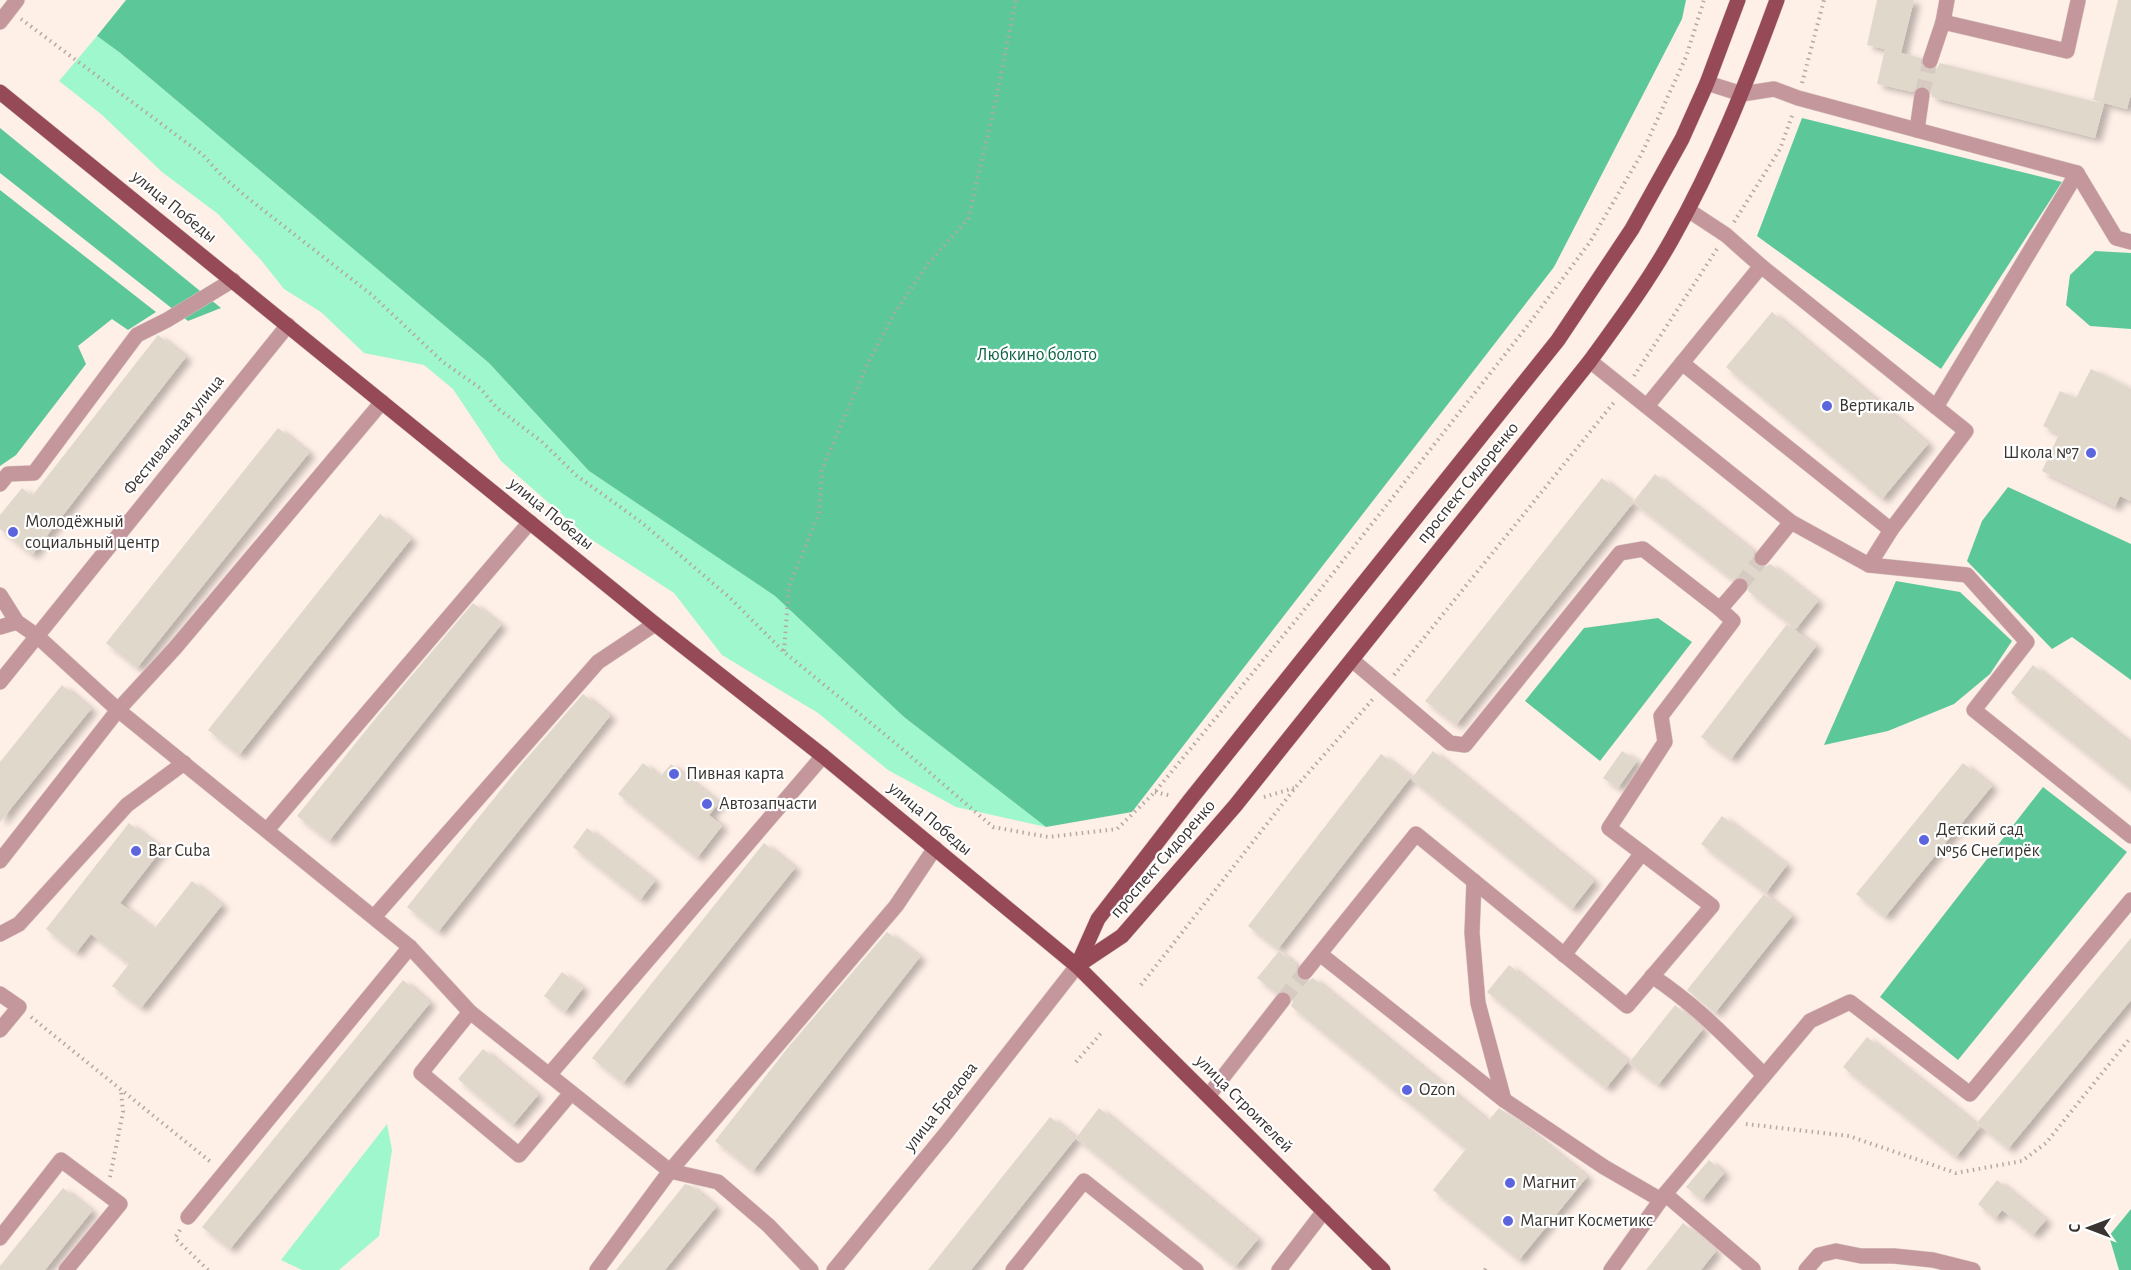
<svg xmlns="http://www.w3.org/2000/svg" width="2131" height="1270" font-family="'Alegreya Sans',sans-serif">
  <defs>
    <filter id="shadow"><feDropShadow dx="6" dy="4" stdDeviation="3" flood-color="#0004"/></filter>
  </defs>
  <rect width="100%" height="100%" fill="#feefe7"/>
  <g fill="#9ff7ce">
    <polygon points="97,36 119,52 489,363 589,471 775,596 904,717 1046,827 956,807 888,770 818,713 722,655 674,593 589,538 501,461 453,389 424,365 364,353 321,312 284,289 261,260 218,214 162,172 101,114 59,81"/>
    <polygon points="387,1124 392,1150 379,1236 339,1270 302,1270 281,1260"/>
  </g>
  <g fill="#5cc89a">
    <polygon points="126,0 1686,0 1682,19 1554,267 1132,812 1046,827 904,717 775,596 589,471 489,363 119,52 97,36"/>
    <polygon points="1802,118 2062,182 1941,369 1757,236"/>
    <polygon points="0,128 221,308 188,321 0,173"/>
    <polygon points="0,190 156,312 128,330 112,319 78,346 86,364 16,455 0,466"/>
    <polygon points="2095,251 2131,253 2131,329 2090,326 2066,305 2070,275"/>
    <polygon points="2008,487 2131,544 2131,680 2072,637 2052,649 1967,561 1982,521"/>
    <polygon points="1896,581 1960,592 2012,641 1990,674 1954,704 1888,731 1824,745"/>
    <polygon points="1658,618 1692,642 1600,761 1525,701 1584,628"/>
    <polygon points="2043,787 2127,852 1958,1060 1880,997"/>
    <polygon points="2131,1209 2131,1270 2119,1270 2109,1236"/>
  </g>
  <g fill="#e1d8cc" filter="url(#shadow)">
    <polygon points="1877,0 1914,0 1901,53 1921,58 1921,64 1926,70 1936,69 1940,63 2104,104 2095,138 1932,97 1931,91 1924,86 1918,86 1913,92 1877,84 1885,49 1867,45"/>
    <polygon points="2118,0 2131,0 2131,94 2127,109 2093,100"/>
    <polygon points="1772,312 1928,444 1882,499 1726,367"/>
    <polygon points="158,335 186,357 32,555 0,529 0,515 22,488 32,496"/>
    <polygon points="2091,369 2131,389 2131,501 2120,496 2115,507 2042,471 2059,434 2043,426 2060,391 2076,398"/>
    <polygon points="278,428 309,453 137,668 106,643"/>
    <polygon points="1655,474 1754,552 1753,561 1756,566 1765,567 1770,564 1818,601 1796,629 1748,591 1749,583 1746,578 1737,577 1733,580 1633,502"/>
    <polygon points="1602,478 1633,503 1456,725 1425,701"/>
    <polygon points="380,514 411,539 239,755 208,730"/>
    <polygon points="473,603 501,625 329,841 297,816 380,713"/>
    <polygon points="1787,624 1816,646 1731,759 1701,737"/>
    <polygon points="2033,665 2131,744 2131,789 2011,693"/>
    <polygon points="62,685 91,709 0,822 0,762"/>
    <polygon points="583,694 610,716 438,932 407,907 520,766"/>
    <polygon points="1433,751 1594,881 1572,909 1411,779"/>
    <polygon points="1622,751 1637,761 1618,788 1603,778"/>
    <polygon points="1381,754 1411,777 1278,949 1248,926"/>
    <polygon points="643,763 660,777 671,764 719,803 709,815 722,826 697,858 618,794"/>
    <polygon points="1963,763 1992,786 1885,917 1856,894"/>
    <polygon points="1722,816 1787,865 1766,893 1701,844"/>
    <polygon points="129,823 162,849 120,903 154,929 192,881 222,905 141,1008 112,986 129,964 91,934 76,953 46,929"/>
    <polygon points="587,828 655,881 640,900 573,847"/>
    <polygon points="764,843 795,868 623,1083 592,1058"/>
    <polygon points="1764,894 1792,916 1715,1013 1687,990"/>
    <polygon points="887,932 920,957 753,1171 715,1141 790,1045"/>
    <polygon points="2131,938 2131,1000 2008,1149 1977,1123"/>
    <polygon points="1279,951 1297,966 1296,975 1299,980 1308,981 1313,978 1488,1121 1499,1108 1518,1121 1587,1177 1519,1260 1433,1190 1466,1149 1291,1006 1293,1001 1289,993 1284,990 1276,993 1257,978"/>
    <polygon points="1509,965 1628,1061 1606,1088 1487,992"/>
    <polygon points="562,972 583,988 565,1012 544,996"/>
    <polygon points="403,980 430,1003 230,1249 202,1227"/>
    <polygon points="1675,1005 1703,1029 1658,1085 1629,1063"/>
    <polygon points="1867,1037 1980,1127 1956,1157 1843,1067"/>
    <polygon points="483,1049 538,1095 513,1125 458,1079"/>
    <polygon points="1099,1108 1258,1239 1235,1267 1076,1138"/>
    <polygon points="1050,1117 1076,1138 971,1270 928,1270"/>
    <polygon points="1709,1160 1724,1173 1702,1200 1686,1187"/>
    <polygon points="1997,1180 2046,1220 2033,1235 2002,1210 1995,1219 1978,1204"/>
    <polygon points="685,1184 691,1186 716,1207 665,1270 616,1270"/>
    <polygon points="63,1188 92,1211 45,1270 0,1270 0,1266"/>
    <polygon points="1683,1223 1716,1251 1701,1270 1646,1270"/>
  </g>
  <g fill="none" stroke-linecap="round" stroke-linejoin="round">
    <g stroke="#d7cac3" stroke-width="15" stroke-dasharray="15 8" stroke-linecap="butt">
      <polyline points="1922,95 1930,61"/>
      <polyline points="1740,586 1762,558"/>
      <polyline points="1283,1000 1305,972"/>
    </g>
    <defs>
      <g id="minor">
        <polyline points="0,22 17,0"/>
        <polyline points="1943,22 1947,0"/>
        <polyline points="1930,61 1943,22 2067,51 2078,1"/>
        <polyline points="1707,83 1742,94 1774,89 1798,98 2077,173 2116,238 2131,242"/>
        <polyline points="1917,130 1922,95"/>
        <polyline points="1761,266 1936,407 2077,173"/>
        <polyline points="1590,361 1791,522 1869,565 1967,575 2027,642 1974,710 2131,836"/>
        <polyline points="1682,363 1891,530 1966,431 1936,407"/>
        <polyline points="1647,406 1761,266 1726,235 1688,210"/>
        <polyline points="0,484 8,474 34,473 137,335 167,320 233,280"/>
        <polyline points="1762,558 1791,522"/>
        <polyline points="1869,565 1891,530"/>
        <polyline points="0,595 17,622 37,636 118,710 410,947 470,1012 670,1171 718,1182 769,1226 811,1270"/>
        <polyline points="0,627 17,622"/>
        <polyline points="1352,660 1450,743 1465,745 1620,553 1643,549 1720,609"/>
        <polyline points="0,682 288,325"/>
        <polyline points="267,830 530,522"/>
        <polyline points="0,861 118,710 175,648 382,402"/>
        <polyline points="1474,881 1472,933 1478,1003 1504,1100"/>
        <polyline points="374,917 598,662 655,624"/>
        <polyline points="0,934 19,924 127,805 184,763"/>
        <polyline points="1320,954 1504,1100 1604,1167 1661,1200"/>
        <polyline points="1564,955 1642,853"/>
        <polyline points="1305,972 1416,834 1627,1006 1712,906 1609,828 1665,742 1661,716 1733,621 1720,609 1740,586"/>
        <path d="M1652 976C1697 1006 1726 1037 1764 1075"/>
        <polyline points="0,994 19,1007 0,1030"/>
        <polyline points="470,1012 421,1073 519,1155 571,1093"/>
        <polyline points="549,1075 823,756"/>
        <polyline points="1209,1095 1283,1000"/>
        <polyline points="1665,1194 1753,1269"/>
        <polyline points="188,1217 410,947"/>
        <polyline points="0,1238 61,1160 120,1204 66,1270"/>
        <polyline points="597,1270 670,1171 896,906 935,848"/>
        <polyline points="834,1270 947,1132 1077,966"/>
        <polyline points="1013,1270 1084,1181 1196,1270"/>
        <polyline points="1279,1270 1324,1211"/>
        <polyline points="1611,1270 1665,1194 1810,1021 1850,1002 1970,1094 2131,900"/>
        <polyline points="1806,1270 1819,1255 1836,1251 1861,1256 1894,1256 1933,1260 1973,1270"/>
      </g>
      <g id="major">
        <polyline points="0,92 655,624 823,756 1077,966 1383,1270"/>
        <path d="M1077 966 1122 936 1235 806 1590 361C1619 321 1648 282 1672 239 1715 163 1747 82 1777 0"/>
        <polyline points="1077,966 1098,919 1190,800 1558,340 1632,229 1682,139 1707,83 1738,0"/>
      </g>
    </defs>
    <use href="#minor" stroke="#dbcdc6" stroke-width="16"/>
    <use href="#major" stroke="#dbcdc6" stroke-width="16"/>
    <g stroke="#b3a8a2" stroke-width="4" stroke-dasharray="1.5 4.5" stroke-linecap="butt">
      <polyline points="21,19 203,155 222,176 249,199 372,295 443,362 480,388 497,408 541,441 577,476 641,522 729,597 784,652 894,742 993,827 1048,837 1117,829 1155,792 1301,614 1525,329 1590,242 1642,153 1686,57 1704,0"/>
      <polyline points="1802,83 1824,0"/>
      <polyline points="1734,222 1780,149 1793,113"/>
      <polyline points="1634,376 1717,249"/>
      <polyline points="784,651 789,586 819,514 822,469 868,363 894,314 927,265 968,219 994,109 1016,0"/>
      <polyline points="1394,675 1615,401"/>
      <polyline points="1155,792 1172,796"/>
      <polyline points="1264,797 1294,788"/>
      <polyline points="1141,985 1295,788 1373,699"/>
      <polyline points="31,1017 212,1163"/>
      <polyline points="1076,1062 1102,1032"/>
      <polyline points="1746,1124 1849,1136 1956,1173 2022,1161 2046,1143 2131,1037"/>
      <polyline points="110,1177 123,1112 121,1090"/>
      <polyline points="180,1230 175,1238 208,1270"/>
      <polyline points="1485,1270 1487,1267"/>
    </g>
    <use href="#minor" stroke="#c4979d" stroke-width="15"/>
    <use href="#major" stroke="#964a58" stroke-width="15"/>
  </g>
  <g fill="#5c65dd" stroke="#fff" stroke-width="2">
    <circle cx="1827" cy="406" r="6"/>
    <circle cx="2091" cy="453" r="6"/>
    <circle cx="13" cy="532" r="6"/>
    <circle cx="674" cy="774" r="6"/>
    <circle cx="707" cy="804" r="6"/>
    <circle cx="1924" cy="840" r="6"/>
    <circle cx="136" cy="851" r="6"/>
    <circle cx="1407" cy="1090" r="6"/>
    <circle cx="1510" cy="1183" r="6"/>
    <circle cx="1508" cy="1221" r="6"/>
  </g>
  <g text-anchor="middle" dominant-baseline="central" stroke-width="4.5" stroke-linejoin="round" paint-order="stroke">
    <g font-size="18" fill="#3a3431" stroke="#fff">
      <text transform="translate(174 207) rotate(39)">улица Победы</text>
      <text transform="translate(174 435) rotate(-51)">Фестивальная улица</text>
      <text transform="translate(1468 483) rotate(-51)">проспект Сидоренко</text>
      <text transform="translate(551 514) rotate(39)">улица Победы</text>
      <text transform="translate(930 819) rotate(40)">улица Победы</text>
      <text transform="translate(1163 859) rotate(-49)">проспект Сидоренко</text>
      <text transform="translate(1244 1104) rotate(45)">улица Строителей</text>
      <text transform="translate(941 1107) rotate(-52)">улица Бредова</text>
    </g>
    <g font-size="18" fill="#106446" stroke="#fff">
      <text x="1037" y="355">Любкино болото</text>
    </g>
    <g font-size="18" fill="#3a3431" stroke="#fff" text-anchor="start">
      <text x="1839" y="406">Вертикаль</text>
      <text x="2079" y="453" text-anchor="end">Школа №7</text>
      <text x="25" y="522">Молодёжный<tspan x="25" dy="21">социальный центр</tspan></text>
      <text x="686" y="774">Пивная карта</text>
      <text x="719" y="804">Автозапчасти</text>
      <text x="1936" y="830">Детский сад<tspan x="1936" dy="21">№56 Снегирёк</tspan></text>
      <text x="148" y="851">Bar Cuba</text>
      <text x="1419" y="1090">Ozon</text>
      <text x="1522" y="1183">Магнит</text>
      <text x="1520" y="1221">Магнит Косметикс</text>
    </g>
  </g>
  <g transform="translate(2089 1228) rotate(270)" stroke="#ffffff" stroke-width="4.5" paint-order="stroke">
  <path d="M0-4.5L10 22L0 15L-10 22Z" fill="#3a3431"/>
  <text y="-9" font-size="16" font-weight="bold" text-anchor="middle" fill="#3a3431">С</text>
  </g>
</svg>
